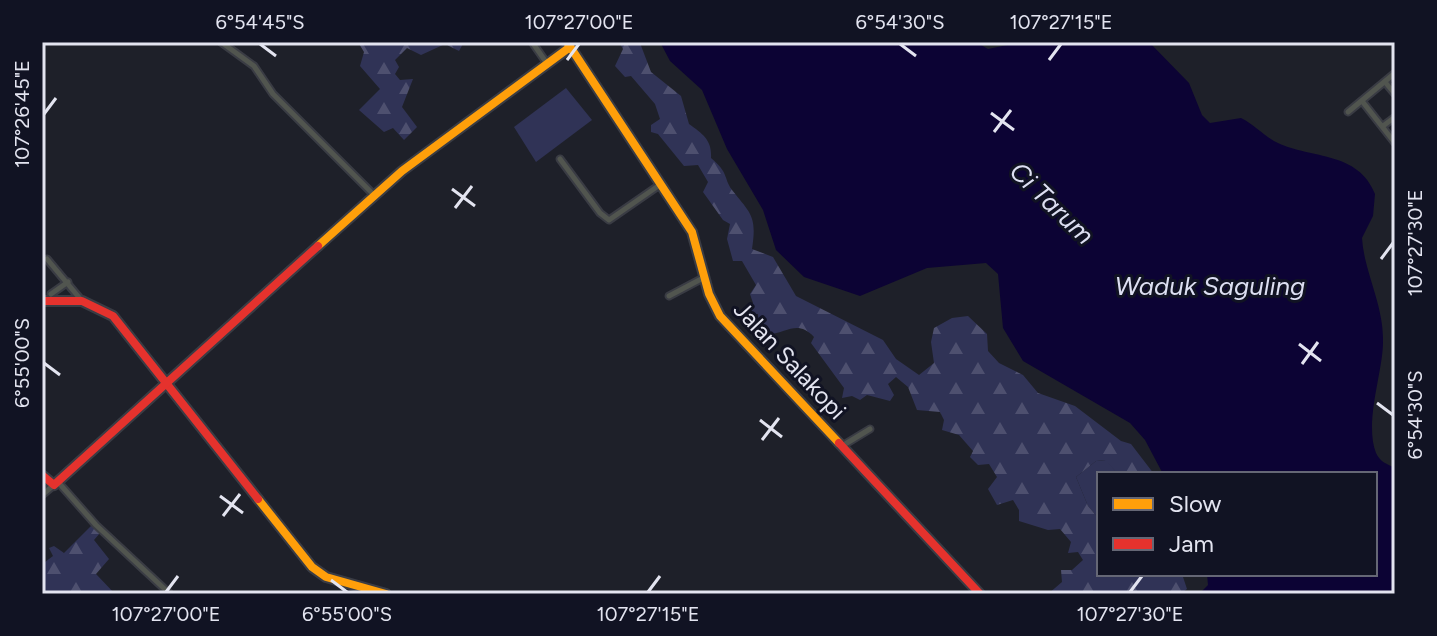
<svg xmlns="http://www.w3.org/2000/svg" width="1437" height="636" font-family="Figtree,sans-serif">
  <defs>
    <pattern id="forest-firs" width="22" height="20" patternUnits="userSpaceOnUse" patternTransform="scale(2)"><rect width="22" height="20" fill="#303356"/><path d="M5 1l3.5 6h-7zM16 11l3.5 6h-7z" fill="#4e506f"/></pattern>
  </defs>
  <rect width="100%" height="100%" fill="#1e2029"/>
  <g fill="#303356">
    <polygon points="566,88 592,120 536,162 514,127"/>
    <polygon points="1106,460 1118,474 1099,474 1099,519 1088,506 1076,477 1096,461"/>
  </g>
  <g fill="url(#forest-firs)">
    <polygon points="358,42 464,42 459,51 445,44 421,55 407,48 395,60 399,67 395,74 400,80 413,79 402,107 417,127 404,140 393,128 384,132 359,110 380,89 360,66 364,52"/>
    <path d="M619 42 640 43 651 72 681 96 689 124C703 134 712 140 711 158 729 173 723 177 732 190 751 214 757 216 752 249L773 257 796 296 883 340 896 359 919 375 934 363 931 342 934 328 952 318 968 316 987 334 988 351 999 363 1023 375 1038 393 1075 406 1121 441 1131 444 1154 474H1118L1105 460 1096 461 1076 477 1088 506 1099 519V574H1182L1187 589 1180 594H1048L1062 582 1061 570H1072L1083 560 1078 552 1068 553 1071 542 1060 529 1048 530 1019 521V510L1013 500 997 505 988 489 997 477 989 464 978 465 970 457 973 451 959 435 942 430 944 420 940 412 917 410 908 387 896 377 888 384 894 395 890 401 867 395 860 400 852 396 842 398 844 388 811 343 814 337C798 320 788 332 768 335L759 331 758 314H749L747 309 753 303 750 294 756 285 742 261H733L727 239 730 224 723 220 703 192 708 182 698 165 684 166 658 134 651 132V125L660 119 655 104 631 76 625 77 615 66 623 49Z"/>
    <polygon points="91,526 100,533 94,540 109,559 96,574 115,594 42,594 42,560 45,562 53,556 49,548 54,546 64,553"/>
  </g>
  <path fill="#0c0334" d="M660 42H976L988 49 1021 42H1149L1189 83 1202 115 1210 123 1241 118C1255 125 1265 137 1278 143 1312 159 1358 151 1375 194L1373 216 1362 238C1364 272 1384 305 1383 342 1383 372 1364 422 1376 453 1380 462 1387 464 1395 468V594H1199L1208 585 1207 574H1375V474H1163L1145 440 1130 423 1023 361 1003 328 998 274 986 263 927 268 860 296 804 277 776 250 763 210 727 149 702 90 670 61Z"/>
  <g fill="none" stroke-linecap="round" stroke-linejoin="round">
    <defs>
      <g id="street">
        <polyline points="221,42 254,66 273,94 374,195"/>
        <polyline points="532,42 546,62"/>
        <polyline points="1385,82 1395,94"/>
        <polyline points="1362,101 1395,143"/>
        <polyline points="1348,112 1395,73"/>
        <polyline points="1383,126 1395,117"/>
        <polyline points="560,159 600,213 609,220 661,184"/>
        <polyline points="47,259 82,301"/>
        <polyline points="51,294 68,282"/>
        <polyline points="669,296 705,277"/>
        <polyline points="842,446 870,429"/>
        <polyline points="58,482 96,525 170,594"/>
        <polyline points="42,495 54,485"/>
      </g>
      <g id="slow">
        <polyline points="567,42 692,232 709,294 720,316 839,443"/>
        <polyline points="318,246 402,171 570,47"/>
        <polyline points="258,499 312,567 326,577 386,594"/>
      </g>
      <g id="jam">
        <polyline points="42,301 82,301 113,316 258,499"/>
        <polyline points="839,443 980,594"/>
        <polyline points="42,475 54,485 318,246"/>
      </g>
    </defs>
    <use href="#street" stroke="#3a3c44" stroke-width="9"/>
    <use href="#slow" stroke="#3a3c44" stroke-width="12"/>
    <use href="#jam" stroke="#3a3c44" stroke-width="12"/>
    <use href="#street" stroke="#51554f" stroke-width="5"/>
    <use href="#slow" stroke="#ff9f0a" stroke-width="8"/>
    <use href="#jam" stroke="#e5322d" stroke-width="8"/>
  </g>
  <path fill="none" stroke="#e3e4f0" stroke-width="3" d="M260 44 276 56M900 44 916 56M567 60 579 44M1049 60 1061 44M991 113 1014 130M44 114 56 98M994 132 1011 110M452 189 475 206M455 208 472 186M1381 259 1393 243M1299 344 1321 361M44 363 60 375M1302 364 1318 342M1377 403 1393 415M760 420 782 437M762 440 779 418M220 496 243 513M223 516 240 494M331 580 347 592M166 592 178 576M648 592 660 576M1130 592 1142 576"/>
  <g text-anchor="middle" dominant-baseline="central" stroke-width="6" stroke-linejoin="round" paint-order="stroke">
    <g font-size="24" fill="#e3e4f0" stroke="#111323">
      <text transform="translate(790 360) rotate(47)">Jalan Salakopi</text>
    </g>
    <g font-size="26" font-style="italic" fill="#dddff2" stroke="#111323">
      <text transform="translate(1052 203) rotate(44)">Ci Tarum</text>
      <text x="1210" y="286">Waduk Saguling</text>
    </g>
  </g>
  <rect width="1437" height="636" fill="none" stroke="#111323" stroke-width="88"/>
  <rect x="1097" y="472" width="280" height="104" fill="#111323" stroke="#656775" stroke-width="2"/>
  <rect x="1113" y="498" width="40" height="12" fill="#ff9f0a" stroke="#656775" stroke-width="2"/>
  <text x="1169" y="512" font-size="24" fill="#e3e4f0">Slow</text>
  <rect x="1113" y="538" width="40" height="12" fill="#e5322d" stroke="#656775" stroke-width="2"/>
  <text x="1169" y="552" font-size="24" fill="#e3e4f0">Jam</text>
  <rect x="44" y="44" width="1349" height="548" fill="none" stroke="#e3e4f0" stroke-width="3"/>
  <g font-size="20" text-anchor="middle" fill="#e3e4f0">
    <text x="260" y="29">6°54'45"S</text>
    <text x="579" y="29">107°27'00"E</text>
    <text x="900" y="29">6°54'30"S</text>
    <text x="1061" y="29">107°27'15"E</text>
    <text transform="translate(22 114) rotate(-90)" y="7">107°26'45"E</text>
    <text transform="translate(1415 243) rotate(-90)" y="7">107°27'30"E</text>
    <text transform="translate(22 363) rotate(-90)" y="7">6°55'00"S</text>
    <text transform="translate(1415 415) rotate(-90)" y="7">6°54'30"S</text>
    <text x="166" y="621">107°27'00"E</text>
    <text x="347" y="621">6°55'00"S</text>
    <text x="648" y="621">107°27'15"E</text>
    <text x="1130" y="621">107°27'30"E</text>
  </g>
</svg>
